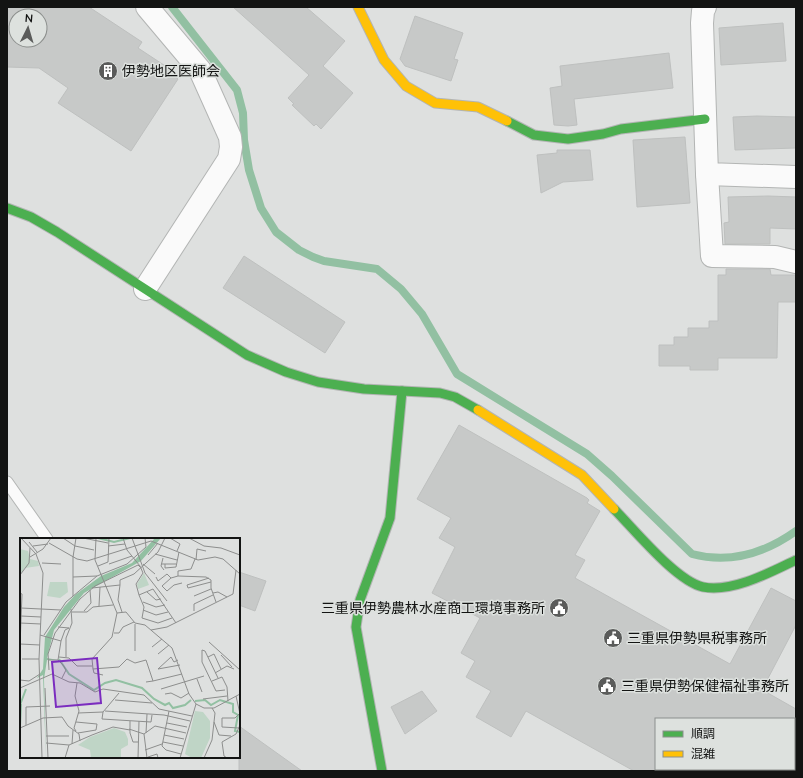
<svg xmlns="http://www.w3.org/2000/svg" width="803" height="778" font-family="'Nunito Sans','Noto Sans JP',sans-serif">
  <rect width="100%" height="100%" fill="#dee0df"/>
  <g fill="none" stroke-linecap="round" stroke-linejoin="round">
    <path stroke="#92c0a2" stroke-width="8" d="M172 7 237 90 243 113 244 140 249 170 261 208 276 232 299 250 313 257 324 261 377 269 401 289 422 314 457 374 587 454 612 476 692 554C729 564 765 553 796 531"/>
  </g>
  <g fill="#c7c9c8" stroke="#bec0bf" fill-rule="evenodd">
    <path d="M7 7H89L142 42 138 48 176 73 174 76 178 79 131 151 58 103 68 88 39 68 7 67ZM16 16H40V40H16Z"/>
    <polygon points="233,7 306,7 345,41 323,66 353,93 321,129 316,124 314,126 292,105 294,104 288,98 309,75"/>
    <polygon points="415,16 463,33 454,59 458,60 451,81 405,66 400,59"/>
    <polygon points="783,23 786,61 721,65 719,28"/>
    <polygon points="669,53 673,88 574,99 577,125 568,126 554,125 550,88 562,86 560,66"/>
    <polygon points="757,116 796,117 796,148 735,150 733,117"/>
    <polygon points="685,137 690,203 637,207 633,140"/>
    <polygon points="557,150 590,150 593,180 563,182 541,193 537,155 557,153"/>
    <polygon points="768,196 796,197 796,229 770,228 770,244 725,244 724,223 729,222 728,197"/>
    <polygon points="244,256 345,322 325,353 223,288"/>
    <polygon points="726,269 770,269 771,275 796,275 796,302 778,302 777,358 718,358 718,370 690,370 690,366 659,366 659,345 674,345 674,337 688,337 688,328 709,328 709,321 718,321 718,275 726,275"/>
    <polygon points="459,425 587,498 589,500 587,503 600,511 575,555 585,560 575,578 730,664 771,588 796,601 796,625 765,684 769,686 766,692 796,709 796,719 656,719 656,771 634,771 526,711 511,737 476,717 491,691 466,677 475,661 461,653 480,618 432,593 455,547 439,538 451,518 417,499"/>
    <polygon points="239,572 266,581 255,611 239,605"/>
    <polygon points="422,691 437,711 405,734 391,707"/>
    <polygon points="239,726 302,771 239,771"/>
  </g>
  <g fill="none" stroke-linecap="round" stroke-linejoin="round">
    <defs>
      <polyline id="lane" points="7,482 47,539"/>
      <g id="street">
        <polyline points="705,7 703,11 702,23 707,174 796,177"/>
        <polyline points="707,174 712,256 775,257 796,262"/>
        <polyline points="145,289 229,159 231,147 230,137 200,70 147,7"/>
      </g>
      <g id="fast">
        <polyline points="507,121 534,135 568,139 603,134 621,129 705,119"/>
        <polyline points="7,208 31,217 57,232 247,355 286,372 318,382 364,389 440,393 455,397 478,410"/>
        <path d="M614 509C634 529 676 581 703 587 732 593 771 572 796 560"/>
        <polyline points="382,771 356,627 360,600 390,518 402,391"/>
      </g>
      <g id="slow">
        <polyline points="358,7 384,60 406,86 435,103 478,107 507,121"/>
        <polyline points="478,410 582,475 614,509"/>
      </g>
    </defs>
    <use href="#lane" stroke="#b3b5b4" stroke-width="13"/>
    <use href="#street" stroke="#b3b5b4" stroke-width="24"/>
    <use href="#fast" stroke="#b3b5b4" stroke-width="11"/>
    <use href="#slow" stroke="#b3b5b4" stroke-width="11"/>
    <use href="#lane" stroke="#fafafa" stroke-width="11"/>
    <use href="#street" stroke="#fafafa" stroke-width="22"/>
    <use href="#fast" stroke="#4caf50" stroke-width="9"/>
    <use href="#slow" stroke="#ffc107" stroke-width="9"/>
  </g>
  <defs>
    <symbol id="building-disc" viewBox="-11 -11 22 22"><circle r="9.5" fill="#5a5b5a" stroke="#dde1de"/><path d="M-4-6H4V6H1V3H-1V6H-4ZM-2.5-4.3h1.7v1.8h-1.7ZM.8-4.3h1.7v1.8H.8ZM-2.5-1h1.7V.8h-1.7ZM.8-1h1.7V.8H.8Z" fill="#fff"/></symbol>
    <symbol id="civic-disc" viewBox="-11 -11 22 22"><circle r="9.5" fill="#5a5b5a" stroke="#dde1de"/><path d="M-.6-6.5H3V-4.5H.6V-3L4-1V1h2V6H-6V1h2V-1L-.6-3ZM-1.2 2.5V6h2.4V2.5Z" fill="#fff"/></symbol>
  </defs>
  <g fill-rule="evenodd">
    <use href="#building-disc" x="97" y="60" width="22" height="22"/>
    <use href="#civic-disc" x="548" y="597" width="22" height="22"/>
    <use href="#civic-disc" x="602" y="627" width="22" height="22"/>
    <use href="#civic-disc" x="596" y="675" width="22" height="22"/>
  </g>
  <g text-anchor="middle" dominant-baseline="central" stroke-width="3" stroke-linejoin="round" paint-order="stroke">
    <g font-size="14" fill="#131413" stroke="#dde1de" text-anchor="start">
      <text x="122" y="71">伊勢地区医師会</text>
      <text x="545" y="608" text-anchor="end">三重県伊勢農林水産商工環境事務所</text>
      <text x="627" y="638">三重県伊勢県税事務所</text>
      <text x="621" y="686">三重県伊勢保健福祉事務所</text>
    </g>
  </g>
  <g transform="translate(20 538)">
    <rect width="220" height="220" fill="#dee0df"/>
    <path d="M0 11 8 13 10 21 18 23 19 28 5 30 0 36ZM124 35 129 47 118 51 117 46ZM30 44H47L48 54 40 60 27 58ZM175 173 183 174 190 183V200L181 220H172L165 216ZM94 190 105 194 108 201V207L101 211V220H71L70 212 58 207 70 199Z" fill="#bfd5c6"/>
    <path d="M135 0H141L121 23 64 55 34 92 27 120 38 122H27L24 141 26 220 23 137 17 140 23 131 25 99 44 69 55 57 81 38 112 25Z" fill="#92c0a2"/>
    <path fill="none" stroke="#92c0a2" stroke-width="2" d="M78 0 94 4 110 0M39 121 49 136 74 152 85 145 96 142 122 150 134 161 145 167 149 165 153 170 165 167 171 162M175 163 185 162 191 167 200 162 213 166V174L218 177 215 193 220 194M0 167 6 151M0 188 1 166"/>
    <path fill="none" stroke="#8d8e8d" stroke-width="1" d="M1 0 16 16 23 35 19 121 22 220M43 0 55 8M63 0 88 5M76 0 75 22 97 75 92 99 72 121 73 131 99 129 107 121 115 125 126 122 133 143 126 144M103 0 107 12 120 28 123 35 116 46 119 57M112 0 125 35 147 63M150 0 160 6 157 13M169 0 184 8 201 10 220 17M9 4 17 14M29 5 57 21 67 23 131 3 178 22 195 19 203 21 220 36M13 8 28 6M55 8 74 12M88 8 105 6M135 16 157 22M128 17 138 5M10 19 23 11 31 0M143 20 141 28 144 32M176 22 177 11 186 13M22 25 41 26M89 26 112 18M123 26 135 36M141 26H156M145 26V30L156 29 159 14M78 28 88 24 89 0M0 37 9 25 10 10M158 38V33L171 31 175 21M53 39 77 38 107 26 126 9 125 0M136 39 138 43 147 36 151 40M189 40 167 47 168 50 191 44M162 45 154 47 147 53 142 48 151 40 158 38 186 39 191 42V50L196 64M100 47 98 62 102 74M72 50 100 47V42L114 36 138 14 145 0M127 54 136 62 141 61M0 55 2 56 0 108M193 55 198 54 207 59M53 58V19L56 0M174 58 191 51M123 64 136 69 145 67M79 68 80 49M1 70 41 72M123 72 136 77 148 74M64 73 71 65 70 52M174 73V66L193 57M52 74H67L73 69 93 67M97 75 106 74 115 85 125 87 152 110 169 156 176 166 184 170H194L220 156M1 78 21 79M152 80 138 85 122 80 124 69 119 57 133 51 156 85M0 85 21 86M38 89 49 90 45 92 41 103M131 92 147 89 213 56 216 32M94 95H99L103 89 114 84M20 97 41 103 38 122M24 97 46 64 77 38M189 104 220 132M0 106 20 107M132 109 142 101M115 113V86M138 116 149 107M201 117 212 129M0 118V135M39 119 49 120 57 128H72M46 119V100L52 85 51 71M188 119 194 116 201 131M2 121H19M28 122H38L43 127 46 132 42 140M158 122 154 124 151 119 138 131 160 127M73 131 74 135 83 137M29 132 28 116 35 95 60 61 75 48 118 27 120 29M195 135 207 128 214 131M198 140 185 113 182 112V124L196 153 205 152M177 141 182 154M0 142 9 143 20 136M133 143 162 136M192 143 202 139 207 149 208 163M0 150 32 136 49 144 60 145 75 154 83 151 124 157 139 171 172 178M25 150 28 220M141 151 184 138M145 156 151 155 161 160 169 155M216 158 220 176M183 161 207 158M95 162 132 165M85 173 144 177 170 183M149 173 142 208 146 212 161 216M83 174 82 181 131 184 132 177M58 175 83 174 99 155M110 183V195L113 204H118M56 184 77 186 76 192 58 195M194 184 199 197 211 198M147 185 167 189M6 187V169L30 168M0 190 23 180 42 179 48 188 59 196 60 203M219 190 202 189V180H215L219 176M109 191 124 196M56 193 54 190 59 173 55 158 57 145M126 195 127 176M124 196 135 188 166 195M124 196 127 220M144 197 164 201M26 198H49M143 204 163 208M26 205 49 207M52 206 53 192M125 212 142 206M128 219 137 216 138 220M45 220 49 207 72 197 93 189 110 192M118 220 119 183M160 220 176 166M184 220 192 202 195 175 192 170M207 220 204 218 202 204 216 196 220 187"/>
    <path fill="#7b2cbf" fill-opacity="0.15" stroke="#7b2cbf" stroke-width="2" d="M77 120 81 165 36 169 32 124Z"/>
    <rect width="220" height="220" fill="none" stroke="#131413" stroke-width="2"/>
  </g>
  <rect width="803" height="778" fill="none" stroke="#131413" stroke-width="16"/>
  <rect x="655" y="718" width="140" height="52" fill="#dde1de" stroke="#8c8f8d"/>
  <rect x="663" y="731" width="20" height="6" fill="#4caf50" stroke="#8c8f8d"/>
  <text x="691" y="738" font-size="12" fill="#131413">順調</text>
  <rect x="663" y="751" width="20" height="6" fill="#ffc107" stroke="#8c8f8d"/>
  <text x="691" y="758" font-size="12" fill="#131413">混雑</text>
  <g transform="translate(28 28) rotate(5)"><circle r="19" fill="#dde1de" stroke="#8c8f8d"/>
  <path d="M0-3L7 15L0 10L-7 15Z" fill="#5a5b5a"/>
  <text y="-6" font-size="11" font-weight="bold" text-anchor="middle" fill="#131413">N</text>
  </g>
</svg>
